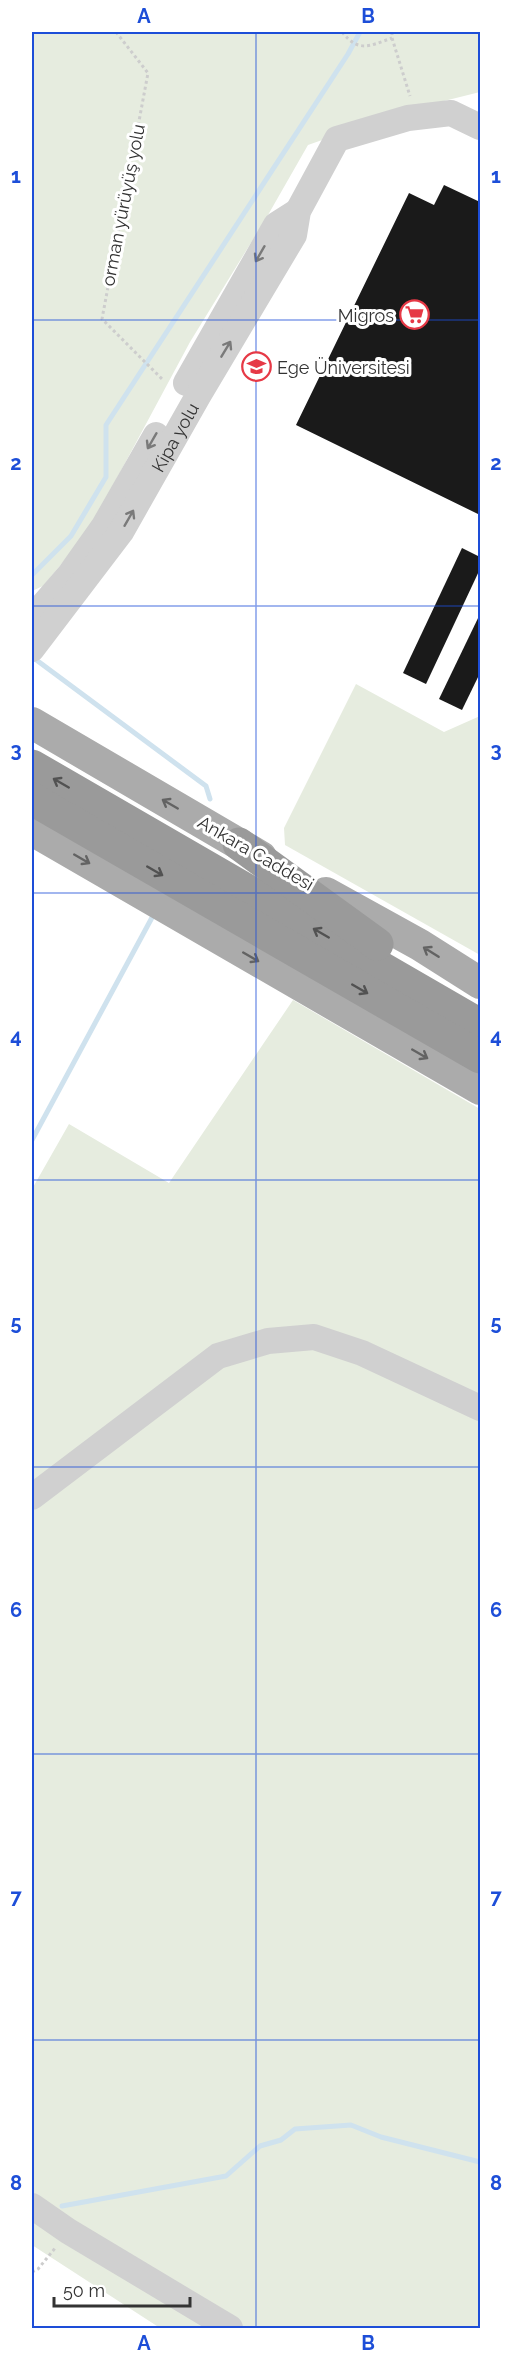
<svg xmlns="http://www.w3.org/2000/svg" width="512" height="2360" font-family="Raleway,sans-serif">
  <rect width="100%" height="100%" fill="#fff"/>
  <g fill="#e6ecdf">
    <polygon points="32,32 480,32 480,92 404,111 308,145 268,215 190,342 88,532 43,586 32,591"/>
    <polygon points="356,684 444,732 480,716 480,955 285,845 284,828"/>
    <polygon points="293,1000 480,1109 480,2328 160,2328 32,2245 32,1189 69,1124 169,1183"/>
  </g>
  <g fill="none" stroke-linecap="round" stroke-linejoin="round">
    <g stroke="#cfe2ee" stroke-width="5">
      <polyline points="32,575 71,536 106,477 106,425 348,54 360,32"/>
      <polyline points="35,659 206,786 210,799"/>
      <polyline points="32,1140 155,912"/>
      <polyline points="62,2206 226,2176 260,2146 281,2140 295,2129 351,2125 381,2137 480,2162"/>
    </g>
  </g>
  <g fill="#1a1a1a">
    <polygon points="444,185 480,202 480,515 296,425 409,193 434,205"/>
    <polygon points="462,548 480,557 480,569 426,684 403,673"/>
    <polygon points="480,614 480,673 462,710 439,699"/>
  </g>
  <g fill="none" stroke-linecap="round" stroke-linejoin="round">
    <g stroke="#cdcdcd" stroke-width="3" stroke-dasharray="3 3" stroke-linecap="butt">
      <polyline points="116,32 148,73 102,319 164,381"/>
      <path d="M342 32C359 53 369 46 392 38"/>
      <polyline points="392,32 392,38 410,96"/>
      <polyline points="32,2272 38,2269 56,2247"/>
    </g>
    <g stroke="#d0d0d0" stroke-width="26">
      <polyline points="186,383 276,225 298,211"/>
      <polyline points="32,618 70,574 104,526 156,435"/>
      <path id="s1" d="M32 649 121 532 198 396 294 235 298 211 337 139 408 118 451 113 480 127"/>
      <polyline points="32,1497 218,1356 268,1341 314,1337 362,1353 480,1408"/>
      <polyline points="32,2206 68,2231 230,2328"/>
    </g>
    <g stroke="#ababab" stroke-width="32">
      <polyline points="32,723 261,857"/>
      <polyline points="32,830 480,1089"/>
      <polyline points="326,893 420,945 480,983"/>
    </g>
    <g stroke="#9a9a9a" stroke-width="33">
      <polyline points="32,766 480,1025"/>
      <polyline points="32,799 480,1057"/>
      <polyline points="239,844 377,944"/>
    </g>
  </g>
  <defs><path id="oneway-shaft" d="M-6 0H5M1.5-3L5.5 0L1.5 3" fill="none" stroke-width="1.6" stroke-linecap="round" stroke-linejoin="round" transform="scale(1.5)"/></defs>
  <g stroke="#7a7a7a">
    <use href="#oneway-shaft" transform="translate(260 254) rotate(120)"/>
    <use href="#oneway-shaft" transform="translate(226 349) rotate(-59)"/>
    <use href="#oneway-shaft" transform="translate(152 441) rotate(120)"/>
    <use href="#oneway-shaft" transform="translate(129 518) rotate(-60)"/>
  </g>
  <g stroke="#525252">
    <use href="#oneway-shaft" transform="translate(61 783) rotate(-150)"/>
    <use href="#oneway-shaft" transform="translate(155 871) rotate(30)"/>
    <use href="#oneway-shaft" transform="translate(321 933) rotate(-150)"/>
    <use href="#oneway-shaft" transform="translate(360 989) rotate(30)"/>
  </g>
  <g stroke="#636363">
    <use href="#oneway-shaft" transform="translate(170 804) rotate(-150)"/>
    <use href="#oneway-shaft" transform="translate(82 859) rotate(30)"/>
    <use href="#oneway-shaft" transform="translate(431 952) rotate(-148)"/>
    <use href="#oneway-shaft" transform="translate(251 957) rotate(30)"/>
    <use href="#oneway-shaft" transform="translate(420 1054) rotate(30)"/>
  </g>
  <path fill="none" stroke="#1d4ed8" stroke-width="1.5" stroke-opacity="0.55" d="M256 32V2328M32 320H480M32 606H480M32 893H480M32 1180H480M32 1467H480M32 1754H480M32 2040H480"/>
  <defs>
    <symbol id="supermarket-ring" viewBox="-11 -11 22 22"><circle r="9.5" fill="#fff" stroke="#e63946" stroke-width="1.5"/><path d="M-6-5.5h2.5l.6 2H6L4.5 2H-2.5L-4.4-4H-6ZM-1.5 3.2a1.3 1.3 0 1 0 .1 0ZM3 3.2a1.3 1.3 0 1 0 .1 0Z" fill="#e63946"/></symbol>
    <symbol id="university-ring" viewBox="-11 -11 22 22"><circle r="9.5" fill="#fff" stroke="#e63946" stroke-width="1.5"/><path d="M0-5L7-2L0 1L-7-2ZM-4 1L0 2.5L4 1V4Q0 6-4 4Z" fill="#e63946"/></symbol>
  </defs>
  <g fill-rule="evenodd">
    <use href="#supermarket-ring" x="398" y="298" width="33" height="33"/>
    <use href="#university-ring" x="240" y="350" width="33" height="33"/>
  </g>
  <g text-anchor="middle" dominant-baseline="central" stroke-width="6" stroke-linejoin="round" paint-order="stroke">
    <g font-size="18" fill="#333" stroke="#fff">
      <text transform="translate(123 205) rotate(-79)">orman yürüyüş yolu</text>
      <text stroke="none"><textPath href="#s1" startOffset="256">Kipa yolu</textPath></text>
      <text transform="translate(256 853) rotate(30)">Ankara Caddesi</text>
    </g>
    <g font-size="18" fill="#333" stroke="#fff" text-anchor="end">
      <text x="394" y="315">Migros</text>
      <text x="277" y="367" text-anchor="start">Ege Üniversitesi</text>
    </g>
  </g>
  <rect width="512" height="2360" fill="none" stroke="#ffffff" stroke-width="66"/>
  <path d="M54 2297v9h136v-9" fill="none" stroke="#333333" stroke-width="3"/>
  <text x="63" y="2297" font-size="18" fill="#333333" stroke="#ffffff" stroke-width="4.5" paint-order="stroke">50 m</text>
  <rect x="33" y="33" width="446" height="2294" fill="none" stroke="#1d4ed8" stroke-width="2"/>
  <g font-size="20" text-anchor="middle" font-weight="bold" fill="#1d4ed8">
    <text x="144" y="23">A</text>
    <text x="368" y="23">B</text>
    <text x="16" y="183">1</text>
    <text x="496" y="183">1</text>
    <text x="16" y="470">2</text>
    <text x="496" y="470">2</text>
    <text x="16" y="757">3</text>
    <text x="496" y="757">3</text>
    <text x="16" y="1043">4</text>
    <text x="496" y="1043">4</text>
    <text x="16" y="1330">5</text>
    <text x="496" y="1330">5</text>
    <text x="16" y="1617">6</text>
    <text x="496" y="1617">6</text>
    <text x="16" y="1904">7</text>
    <text x="496" y="1904">7</text>
    <text x="16" y="2190">8</text>
    <text x="496" y="2190">8</text>
    <text x="144" y="2350">A</text>
    <text x="368" y="2350">B</text>
  </g>
</svg>
